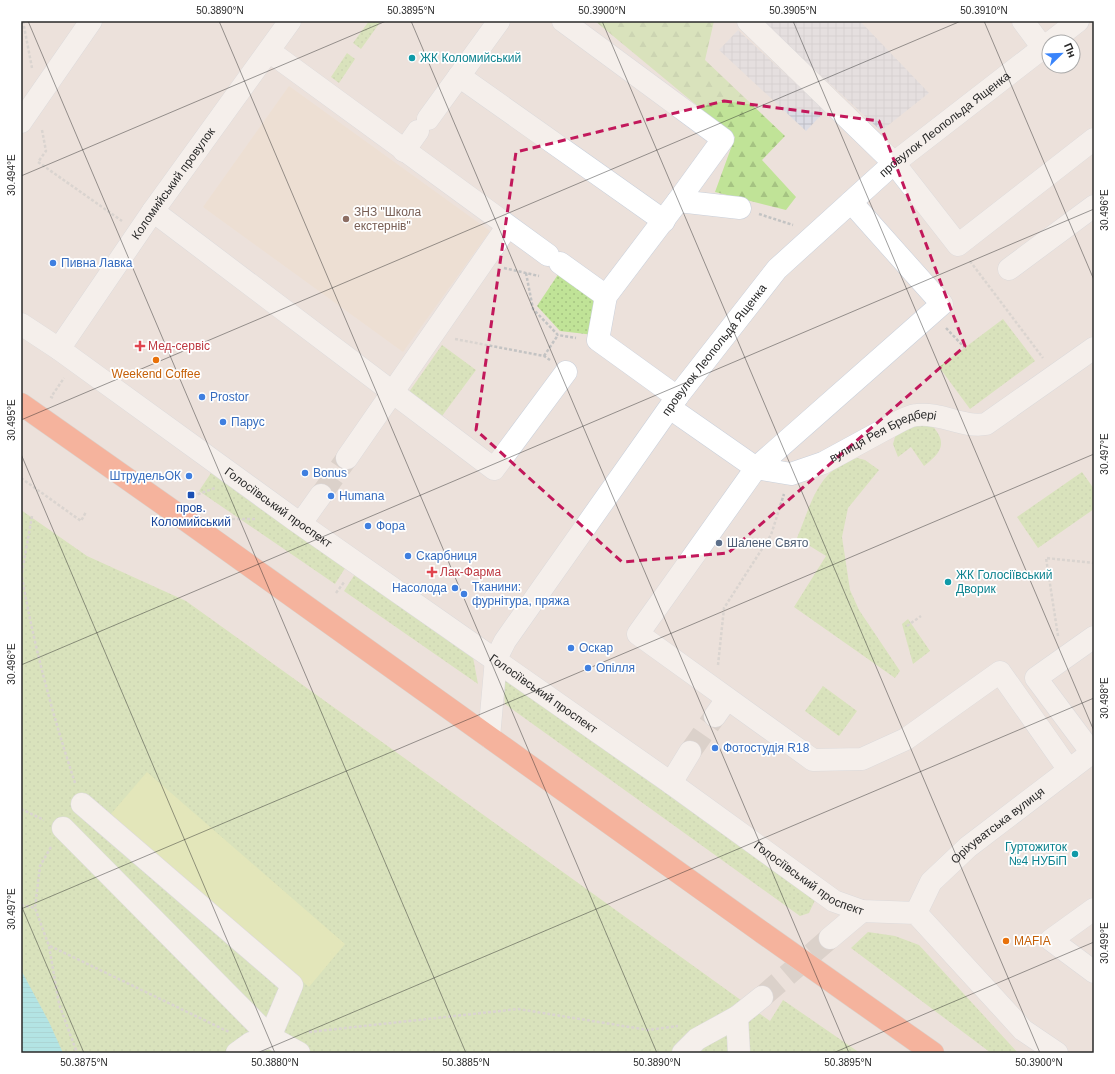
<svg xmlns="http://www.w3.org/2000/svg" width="1115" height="1074" font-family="Arial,sans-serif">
  <defs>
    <pattern id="industrial-grid" width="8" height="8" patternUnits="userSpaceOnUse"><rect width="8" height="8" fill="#dcdce4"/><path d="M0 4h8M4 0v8" fill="none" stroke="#bdbdc4"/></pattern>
    <pattern id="grass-dots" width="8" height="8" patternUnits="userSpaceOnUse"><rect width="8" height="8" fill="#c0e397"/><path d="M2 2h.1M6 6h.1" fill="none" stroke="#a5c382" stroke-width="1.8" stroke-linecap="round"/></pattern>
    <pattern id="forest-firs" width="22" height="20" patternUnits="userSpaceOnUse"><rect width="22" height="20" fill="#c0e397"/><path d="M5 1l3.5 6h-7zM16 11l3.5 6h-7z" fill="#a5c382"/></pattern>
    <pattern id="water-rules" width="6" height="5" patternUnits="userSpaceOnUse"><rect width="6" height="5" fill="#6de7ef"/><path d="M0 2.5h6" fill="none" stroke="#5ec6cd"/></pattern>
  </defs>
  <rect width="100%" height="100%" fill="#ece1db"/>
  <g fill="url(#industrial-grid)">
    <polygon points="762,21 860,21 929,93 881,131"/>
    <polygon points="738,30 825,111 806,131 719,50"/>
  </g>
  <polygon fill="#eedbca" points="289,86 490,231 403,352 203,207"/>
  <g fill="url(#grass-dots)">
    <polygon points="369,21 381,21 361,49 353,43"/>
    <polygon points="347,53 355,59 339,83 331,77"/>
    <polygon points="561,270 601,298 594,335 560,331 537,306"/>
    <polygon points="1003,319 1035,361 970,409 939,367"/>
    <polygon points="442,345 476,370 442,416 409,392"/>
    <path d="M931 424C948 443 942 452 924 466L911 447 898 457 893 444 896 434 906 427Z"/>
    <path d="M857 458 865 460 879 470 848 508 842 537 850 590 859 610 900 671 895 678 794 607 826 556 797 538C811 505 817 469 857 458Z"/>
    <polygon points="213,470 347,565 335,584 199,491"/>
    <polygon points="1082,472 1094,489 1094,509 1038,548 1017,517"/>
    <polygon points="21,510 87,556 186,601 770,1021 783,1000 860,1053 21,1053"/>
    <polygon points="355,574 472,652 478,684 344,591"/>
    <polygon points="908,619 930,651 913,664 902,624"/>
    <polygon points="502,674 816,898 809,913 800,916 505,704"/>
    <polygon points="823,686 857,711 839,736 805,711"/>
    <polygon points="868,932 895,936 919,945 1018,1053 991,1053 851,948"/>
  </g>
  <polygon fill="url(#forest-firs)" points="595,21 714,21 705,60 785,136 762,160 796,197 786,210 715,192 735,137"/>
  <polygon fill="#d7ea92" points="147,772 345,944 309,987 110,815"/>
  <polygon fill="url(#water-rules)" points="21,970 49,1022 63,1053 21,1053"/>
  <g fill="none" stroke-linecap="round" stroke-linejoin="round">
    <g stroke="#c5bcb7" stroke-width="22" stroke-dasharray="22 11" stroke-linecap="butt">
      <polyline points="321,495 347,458"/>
      <polyline points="690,752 715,716"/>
      <polyline points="762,997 830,938"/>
    </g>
    <defs>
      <g id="minor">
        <polyline points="563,21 723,139 678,201"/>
        <polyline points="748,21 894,163 958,245 1094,139"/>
        <polyline points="1023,21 1043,48"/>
        <polyline points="1051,42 1078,21"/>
        <polyline points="269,51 548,255"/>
        <polyline points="459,76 664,221"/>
        <polyline points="428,119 499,21"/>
        <polyline points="21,122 91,21"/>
        <polyline points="404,151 418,131"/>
        <polyline points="851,202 942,304 756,468 638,634 813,760 862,759 906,739 1000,672 1069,770"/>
        <polyline points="153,211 494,469 566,372"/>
        <polyline points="560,263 606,296"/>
        <polyline points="1009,269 1094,206"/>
        <path id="s1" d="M21 324 59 349 295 520 671 783 834 901 862 911 916 913 1023 1030 1057 1053"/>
        <path id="s2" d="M59 349 153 211 290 21"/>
        <polyline points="677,397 598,340 606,296 678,201 740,208"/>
        <path id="s3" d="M670 408 756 468 791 474 823 463 902 420C907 418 912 415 917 415 941 412 962 428 986 424L1094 348"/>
        <polyline points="347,458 507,227"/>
        <polyline points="301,523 321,495"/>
        <polyline points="715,716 727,699"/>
        <path id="s4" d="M489 737 496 659 505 641 677 397 777 269 894 163 1049 43"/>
        <polyline points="1092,753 1036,678 1094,637"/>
        <polyline points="671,783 690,752"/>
        <polyline points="82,804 292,985 270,1037 251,1043 237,1053"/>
        <polyline points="63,828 270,1037 299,1053"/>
        <polyline points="1094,909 1051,940 1094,972"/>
        <path id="s5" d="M916 913 931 882 968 847 1094 751"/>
        <polyline points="830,938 862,911"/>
        <polyline points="737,1017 739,1053"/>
        <polyline points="683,1053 697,1039 737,1017 762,997"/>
      </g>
      <g id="highway">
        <polyline points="21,404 180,516 763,933"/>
        <polyline points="855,998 933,1053"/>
      </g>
    </defs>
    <use href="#minor" stroke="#c9d0db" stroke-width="23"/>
    <use href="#highway" stroke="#c3c3c3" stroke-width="23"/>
    <g stroke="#c3c3c3" stroke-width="2.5" stroke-dasharray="3 2" stroke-linecap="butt">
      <polyline points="23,21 32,68"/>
      <polyline points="42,130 46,151 38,162 122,221"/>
      <polyline points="759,214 793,225"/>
      <polyline points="970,261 1043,358"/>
      <polyline points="504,268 539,276"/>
      <polyline points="526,273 533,309 558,335 576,338"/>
      <polyline points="946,328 965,348"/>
      <polyline points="455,339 544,356 550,360"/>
      <polyline points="544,356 558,335"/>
      <polyline points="53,398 51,397 64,378"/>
      <polyline points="21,478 81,521 86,512"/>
      <polyline points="193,496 215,488"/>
      <polyline points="227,519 257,519"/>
      <path d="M22 577C34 647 53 716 75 783"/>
      <polyline points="21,578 32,516"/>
      <polyline points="336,593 345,581"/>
      <polyline points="907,626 921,616"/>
      <polyline points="1058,636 1046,558 1094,563"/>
      <polyline points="718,665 724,608 771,535 784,494"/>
      <polyline points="21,809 44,820"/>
      <polyline points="51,847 40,866 35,908 49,946 59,1004 77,1053"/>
      <polyline points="21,905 35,908"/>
      <polyline points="50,946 229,1032"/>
      <polyline points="309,1032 518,1009 648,1030 678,1026"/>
    </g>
    <use href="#minor" stroke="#fff" stroke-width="22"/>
    <use href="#highway" stroke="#ff7b53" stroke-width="22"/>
    <defs>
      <polyline id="highway-bridge" points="763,933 855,998"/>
    </defs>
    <use href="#highway-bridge" stroke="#c3c3c3" stroke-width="23" stroke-linecap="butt"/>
    <use href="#highway-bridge" stroke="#ff7b53" stroke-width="22"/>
  </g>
  <path d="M0 0H1115V1074H0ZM724 101 879 121 965 346 728 553 622 562 476 430 516 152Z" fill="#ece1db" fill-opacity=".55" fill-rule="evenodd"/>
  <path fill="none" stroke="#c2185b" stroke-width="3" stroke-dasharray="8 5" stroke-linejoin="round" d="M724 101 879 121 965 346 728 553 622 562 476 430 516 152Z"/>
  <path fill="none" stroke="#292929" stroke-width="1" stroke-opacity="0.45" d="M28 21 466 1053M219 21 657 1053M411 21 849 1053M602 21 1040 1053M793 21 1094 731M984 21 1094 280M21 176 386 21M21 420 961 21M21 454 275 1053M21 665 1094 209M21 905 84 1053M21 909 1094 454M257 1053 1094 698M833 1053 1094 942"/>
  <g fill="#0f9aa8" stroke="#fff" stroke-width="1.5">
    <circle cx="412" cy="58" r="4"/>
    <circle cx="948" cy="582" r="4"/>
    <circle cx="1075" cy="854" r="4"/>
  </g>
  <circle fill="#8d6e63" stroke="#fff" stroke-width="1.5" cx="346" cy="219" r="4"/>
  <g fill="#3f7fe0" stroke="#fff" stroke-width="1.5">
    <circle cx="53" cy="263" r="4"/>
    <circle cx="202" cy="397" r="4"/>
    <circle cx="223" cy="422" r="4"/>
    <circle cx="305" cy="473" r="4"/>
    <circle cx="189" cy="476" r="4"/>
    <circle cx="331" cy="496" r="4"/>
    <circle cx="368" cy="526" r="4"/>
    <circle cx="408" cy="556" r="4"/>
    <circle cx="455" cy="588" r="4"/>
    <circle cx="464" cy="594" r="4"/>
    <circle cx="571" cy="648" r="4"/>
    <circle cx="588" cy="668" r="4"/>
    <circle cx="715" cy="748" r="4"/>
  </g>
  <g fill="#e0444e" stroke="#fff" stroke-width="1.5">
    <path d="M138 340h4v4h4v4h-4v4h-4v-4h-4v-4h4z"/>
    <path d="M430 566h4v4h4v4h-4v4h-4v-4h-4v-4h4z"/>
  </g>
  <g fill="#e8710a" stroke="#fff" stroke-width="1.5">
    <circle cx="156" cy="360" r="4"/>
    <circle cx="1006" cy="941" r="4"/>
  </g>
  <rect fill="#1a4fb4" stroke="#fff" stroke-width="1.5" x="187" y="491" width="8" height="8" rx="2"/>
  <circle fill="#5c6f8a" stroke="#fff" stroke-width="1.5" cx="719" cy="543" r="4"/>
  <g text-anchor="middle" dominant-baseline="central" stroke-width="3.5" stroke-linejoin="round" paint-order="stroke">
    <g font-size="12" fill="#0d838f" stroke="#fff" text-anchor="start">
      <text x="420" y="58">ЖК Коломийський</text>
      <text x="956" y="575">ЖК Голосіївський<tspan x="956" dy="14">Дворик</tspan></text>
      <text x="1067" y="847" text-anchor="end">Гуртожиток<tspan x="1067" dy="14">№4 НУБіП</tspan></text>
    </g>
    <g font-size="12" fill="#292929" stroke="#fff">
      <text stroke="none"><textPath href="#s4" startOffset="781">провулок Леопольда Ященка</textPath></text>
      <text stroke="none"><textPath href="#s2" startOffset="201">Коломийський провулок</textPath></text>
      <text stroke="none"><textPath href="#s4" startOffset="457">провулок Леопольда Ященка</textPath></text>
      <text stroke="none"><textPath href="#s3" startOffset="241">вулиця Рея Бредбері</textPath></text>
      <text stroke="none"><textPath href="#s1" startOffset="316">Голосіївський проспект</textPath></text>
      <text stroke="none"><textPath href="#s1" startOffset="640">Голосіївський проспект</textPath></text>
      <text stroke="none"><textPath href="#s5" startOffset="122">Оріхуватська вулиця</textPath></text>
      <text stroke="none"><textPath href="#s1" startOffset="964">Голосіївський проспект</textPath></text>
    </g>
    <g font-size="12" fill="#785e54" stroke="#fff" text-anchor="start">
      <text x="354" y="212">ЗНЗ "Школа<tspan x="354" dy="14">екстернів"</tspan></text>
    </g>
    <g font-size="12" fill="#366cbe" stroke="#fff" text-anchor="start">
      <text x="61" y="263">Пивна Лавка</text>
      <text x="210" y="397">Prostor</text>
      <text x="231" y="422">Парус</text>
      <text x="313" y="473">Bonus</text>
      <text x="181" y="476" text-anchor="end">ШтрудельОК</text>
      <text x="339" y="496">Humana</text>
      <text x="376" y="526">Фора</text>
      <text x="416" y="556">Скарбниця</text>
      <text x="472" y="587">Тканини:<tspan x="472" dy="14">фурнітура, пряжа</tspan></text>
      <text x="447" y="588" text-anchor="end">Насолода</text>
      <text x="579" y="648">Оскар</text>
      <text x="596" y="668">Опілля</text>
      <text x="723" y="748">Фотостудія R18</text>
    </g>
    <g font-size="12" fill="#be3a42" stroke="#fff" text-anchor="start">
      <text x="148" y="346">Мед-сервіс</text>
      <text x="440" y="572">Лак-Фарма</text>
    </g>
    <g font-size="12" fill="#c56008" stroke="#fff">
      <text x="156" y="374">Weekend Coffee</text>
      <text x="1014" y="941" text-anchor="start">MAFIA</text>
    </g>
    <g font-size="12" fill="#164399" stroke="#fff">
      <text x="191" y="508">пров.<tspan x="191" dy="14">Коломийський</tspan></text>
    </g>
    <g font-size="12" fill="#4e5e75" stroke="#fff" text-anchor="start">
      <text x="727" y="543">Шалене Свято</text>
    </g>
  </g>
  <rect width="1115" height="1074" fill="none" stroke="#ffffff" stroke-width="44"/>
  <g transform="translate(1061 54) rotate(67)"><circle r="19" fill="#ffffff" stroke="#a9a9a9"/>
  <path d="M0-3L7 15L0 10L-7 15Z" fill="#3984fb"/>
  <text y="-6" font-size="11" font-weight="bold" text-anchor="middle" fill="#292929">Пн</text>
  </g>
  <rect x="22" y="22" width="1071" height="1030" fill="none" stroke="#292929" stroke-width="1.5"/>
  <g font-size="10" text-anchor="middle" fill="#292929">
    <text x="220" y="14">50.3890°N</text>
    <text x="411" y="14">50.3895°N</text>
    <text x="602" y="14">50.3900°N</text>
    <text x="793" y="14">50.3905°N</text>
    <text x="984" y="14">50.3910°N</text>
    <text transform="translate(11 175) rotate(-90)" y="4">30.494°E</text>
    <text transform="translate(1104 210) rotate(-90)" y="4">30.496°E</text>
    <text transform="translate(11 420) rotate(-90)" y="4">30.495°E</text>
    <text transform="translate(1104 454) rotate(-90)" y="4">30.497°E</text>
    <text transform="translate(11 664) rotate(-90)" y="4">30.496°E</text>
    <text transform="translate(1104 698) rotate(-90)" y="4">30.498°E</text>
    <text transform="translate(11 909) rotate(-90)" y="4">30.497°E</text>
    <text transform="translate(1104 943) rotate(-90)" y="4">30.499°E</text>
    <text x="84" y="1066">50.3875°N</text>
    <text x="275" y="1066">50.3880°N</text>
    <text x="466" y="1066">50.3885°N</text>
    <text x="657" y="1066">50.3890°N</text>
    <text x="848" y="1066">50.3895°N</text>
    <text x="1039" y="1066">50.3900°N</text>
  </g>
</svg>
